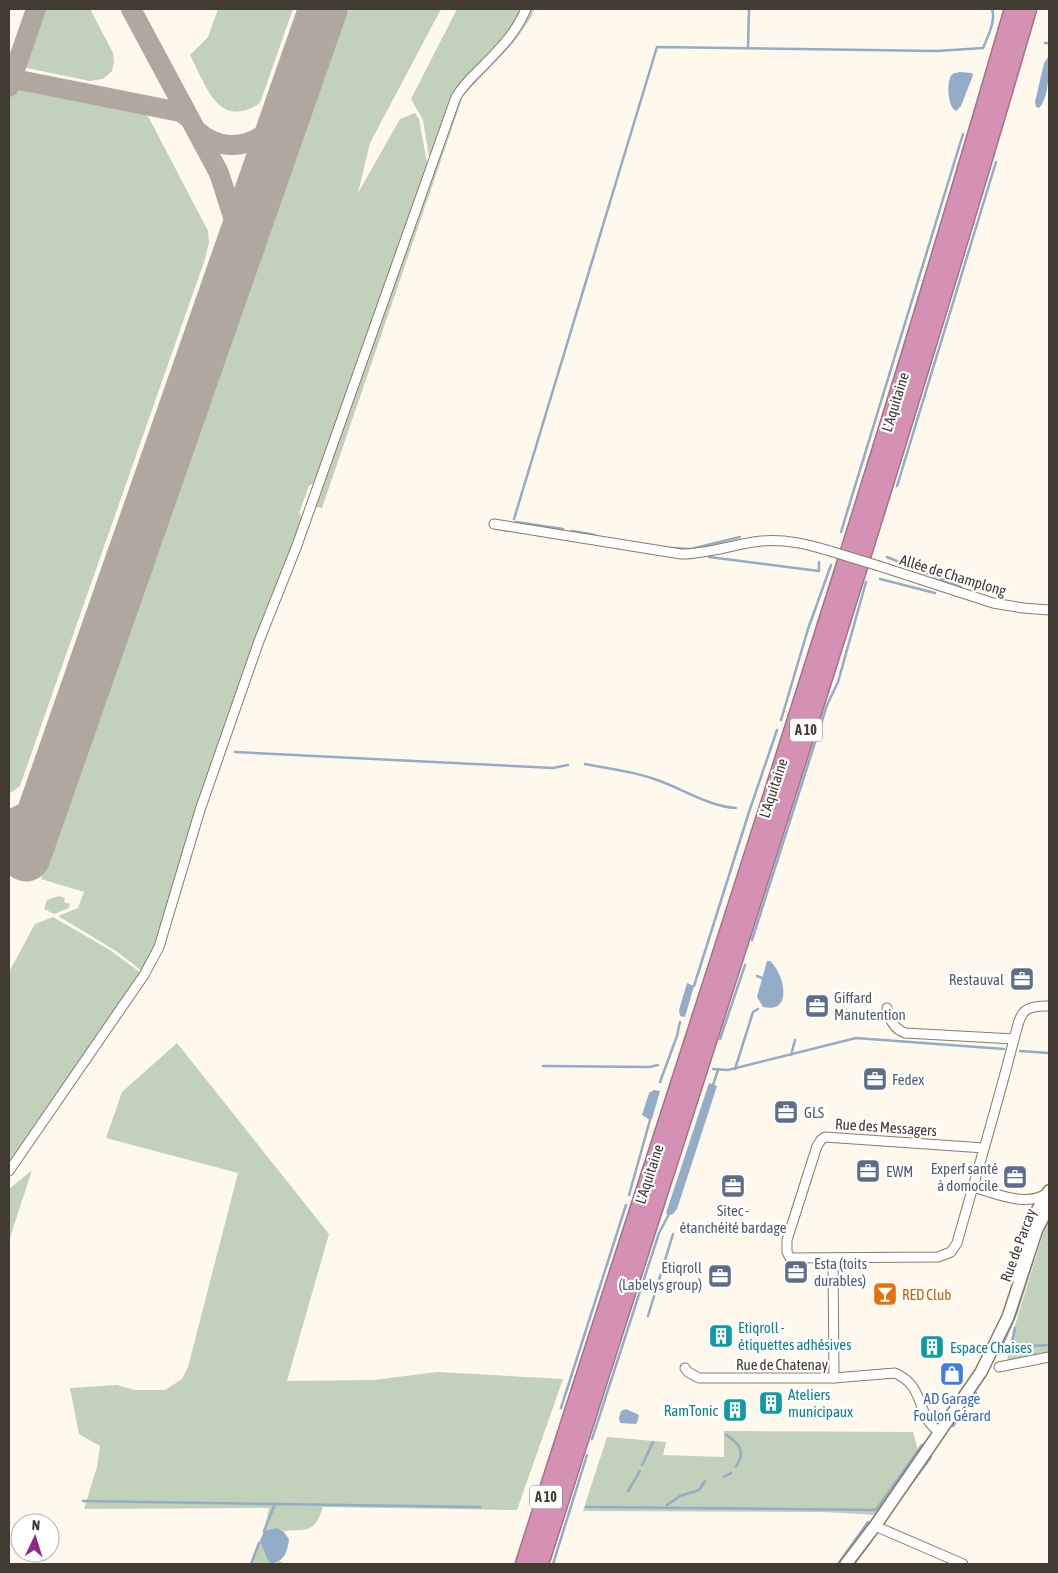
<svg xmlns="http://www.w3.org/2000/svg" width="1058" height="1573" font-family="'Asap Condensed',sans-serif">
  <rect width="100%" height="100%" fill="#fff8ed"/>
  <g fill="#c2d1b9">
    <polygon points="41,9 90,9 113,53 114,62 112,71 103,79 90,81 22,67"/>
    <path d="M218 9H293L260 103C218 131 206 85 190 55L208 37Z"/>
    <polygon points="346,9 441,9 370,143 358,193 400,119 415,113 419,119 427,163 423,183 318,480 309,486 299,513 304,521 159,936 150,958 142,971 116,951 58,916 78,908 84,892 41,879"/>
    <polygon points="457,9 524,9 517,23 463,83 430,163 423,120 411,99"/>
    <polygon points="528,9 534,9 532,16 515,41 463,96 322,508 317,507 315,504 456,102"/>
    <polygon points="19,84 138,109 143,112 149,118 208,231 209,242 205,259 20,786 9,794 9,102 14,85"/>
    <polygon points="59,896 65,898 64,902 70,904 69,908 54,914 44,909 47,900"/>
    <polygon points="53,917 110,950 141,973 9,1162 9,972 35,924"/>
    <path d="M177 1043 329 1234 287 1381 374 1380 437 1372 563 1379 517 1510 323 1507C314 1534 308 1529 283 1531L280 1529 264 1531 269 1508 84 1509 97 1467 100 1446 79 1434 70 1388 117 1385 135 1390H165L182 1379 188 1367 238 1173 106 1138 122 1092Z"/>
    <polygon points="32,1170 9,1241 9,1189"/>
    <polygon points="1046,1224 1049,1224 1049,1357 1007,1364 1009,1345"/>
    <polygon points="724,1431 913,1432 919,1454 874,1515 823,1512 583,1511 607,1437 666,1442 663,1455 724,1457"/>
    <polygon points="259,1543 261,1544 267,1559 276,1563 279,1561 285,1564 251,1564"/>
  </g>
  <g fill="#93acc8">
    <path d="M1049 56C1049 71 1049 98 1039 108L1036 107 1035 102 1044 63Z"/>
    <path d="M960 72 972 73 973 75 961 106 956 111C948 107 947 86 950 78 951 73 956 73 960 72Z"/>
    <path d="M767 961H770C784 973 794 1014 763 1007L757 997Z"/>
    <polygon points="687,983 694,986 685,1017 680,1016 679,1010"/>
    <polygon points="709,1083 717,1086 677,1209 673,1214 668,1216 666,1213"/>
    <polygon points="654,1090 660,1091 652,1119 650,1120 642,1115 649,1093"/>
    <polygon points="626,1409 639,1415 637,1423 635,1424 620,1423 619,1418 621,1411"/>
    <path d="M277 1528 283 1531 289 1539C288 1550 284 1563 271 1563L267 1559 261 1544 259 1543 264 1531Z"/>
  </g>
  <g fill="none" stroke-linecap="round" stroke-linejoin="round">
    <g stroke="#93acc8" stroke-width="2.5">
      <polyline points="1045,43 1049,43"/>
      <polyline points="748,47 749,9"/>
      <polyline points="897,486 996,162"/>
      <path d="M514 519 657 47 937 51 983 48C988 36 996 21 992 9"/>
      <polyline points="516,522 563,529"/>
      <polyline points="572,531 595,535"/>
      <polyline points="841,532 963,134"/>
      <polyline points="671,548 691,549 740,537"/>
      <polyline points="709,557 819,571 819,562"/>
      <polyline points="887,557 961,587"/>
      <polyline points="880,579 935,593"/>
      <polyline points="781,720 808,629 831,565"/>
      <polyline points="235,752 553,768 568,765"/>
      <path d="M585 764C609 769 634 771 657 780 683 789 708 806 736 808"/>
      <polyline points="752,940 827,705 838,682 866,582"/>
      <polyline points="757,976 762,978"/>
      <polyline points="694,986 749,812 777,730"/>
      <polyline points="720,1039 745,965"/>
      <polyline points="1020,1051 1049,1053"/>
      <polyline points="791,1055 795,1040"/>
      <polyline points="543,1066 649,1067 658,1065"/>
      <polyline points="713,1069 728,1070 856,1038 1004,1049"/>
      <polyline points="735,1069 753,1012 758,1009"/>
      <polyline points="660,1082 677,1036 680,1022"/>
      <polyline points="713,1085 718,1070"/>
      <polyline points="629,1195 650,1120"/>
      <polyline points="648,1316 673,1234"/>
      <polyline points="1015,1328 1011,1347 1049,1345"/>
      <polyline points="1002,1346 1016,1314 1033,1260"/>
      <polyline points="561,1408 626,1205"/>
      <polyline points="953,1426 976,1393"/>
      <path d="M726 1435C740 1444 746 1451 736 1467"/>
      <polyline points="592,1439 659,1233 668,1216"/>
      <polyline points="642,1465 653,1442"/>
      <polyline points="724,1477 731,1473"/>
      <polyline points="628,1491 640,1471"/>
      <polyline points="83,1501 275,1504 264,1531"/>
      <polyline points="897,1503 931,1457"/>
      <polyline points="275,1504 480,1507"/>
      <polyline points="667,1505 680,1496 699,1490 705,1481"/>
      <polyline points="586,1507 876,1510"/>
      <polyline points="876,1510 922,1445"/>
      <polyline points="251,1564 259,1543"/>
      <polyline points="553,1564 587,1455"/>
      <polyline points="838,1564 868,1522"/>
      <polyline points="854,1564 871,1541"/>
    </g>
    <g stroke="#b0a89e" stroke-width="20">
      <polyline points="131,9 219,173 235,223 238,251"/>
      <polyline points="9,78 180,112 189,118"/>
      <polyline points="9,87 36,9"/>
      <path d="M196 130C217 149 243 150 266 133 276 125 283 112 290 102"/>
      <polyline points="9,820 32,809 48,791"/>
    </g>
    <polyline stroke="#b0a89e" stroke-width="49" points="26,857 323,9"/>
    <defs>
      <g id="minor">
        <path d="M494 524 681 554C709 554 734 544 761 541 786 539 807 544 830 551"/>
        <polyline points="879,566 993,603 1023,608 1049,610"/>
        <path d="M887 1008C889 1019 894 1029 905 1033L1014 1039C1021 1014 1020 1005 1049 1006"/>
        <path d="M984 1148 825 1137 821 1140 817 1146 787 1240V1252L790 1258 938 1257 951 1252 957 1243C976 1175 997 1107 1014 1039"/>
        <path d="M9 1171 144 975 159 947 200 810 259 641 296 548 456 97C463 85 474 75 484 65 501 48 517 31 526 9"/>
        <path d="M973 1187C994 1193 1027 1208 1047 1193"/>
        <polyline points="833,1258 834,1378"/>
        <polyline points="999,1367 1049,1357"/>
        <path d="M685 1368 688 1372 699 1378H834L895 1373C927 1387 915 1417 940 1432"/>
        <polyline points="875,1526 963,1564"/>
      </g>
      <g id="tertiary">
        <path d="M1017 1277C1018 1246 1032 1216 1049 1191"/>
        <polyline points="846,1564 875,1526 981,1372 1008,1317 1037,1229 1049,1206"/>
      </g>
      <g id="motorway">
        <path d="M524 1564C690 1047 862 531 1013 9"/>
        <path d="M540 1564C705 1047 876 531 1028 9"/>
      </g>
    </defs>
    <use href="#minor" stroke="#8b7b64" stroke-width="11"/>
    <use href="#tertiary" stroke="#8b7b64" stroke-width="14"/>
    <use href="#motorway" stroke="#a27386" stroke-width="19"/>
    <use href="#minor" stroke="#fff" stroke-width="9"/>
    <use href="#tertiary" stroke="#fff" stroke-width="11"/>
    <use href="#motorway" stroke="#d591b4" stroke-width="16"/>
    <defs>
      <polyline id="minor-bridge" points="830,551 879,566"/>
    </defs>
    <use href="#minor-bridge" stroke="#8b7b64" stroke-width="11" stroke-linecap="butt"/>
    <use href="#minor-bridge" stroke="#fff" stroke-width="9"/>
  </g>
  <defs>
    <symbol id="office-square" viewBox="-11 -11 22 22"><rect x="-9" y="-9" width="18" height="18" rx="4" fill="#5c6f8a" stroke="#fff"/><path d="M-6-3h4V-5.5h4V-3h4V5H-6ZM-1-4.5V-3h2v-1.5ZM-6 0V1H6V0Z" fill="#fff"/></symbol>
    <symbol id="bar-square" viewBox="-11 -11 22 22"><rect x="-9" y="-9" width="18" height="18" rx="4" fill="#e8710a" stroke="#fff"/><path d="M-6-5H6L.8 .8V4.5H3.5V6h-7V4.5H-.8V.8Z" fill="#fff"/></symbol>
    <symbol id="building-square" viewBox="-11 -11 22 22"><rect x="-9" y="-9" width="18" height="18" rx="4" fill="#0f9aa8" stroke="#fff"/><path d="M-4-6H4V6H1V3H-1V6H-4ZM-2.5-4.3h1.7v1.8h-1.7ZM.8-4.3h1.7v1.8H.8ZM-2.5-1h1.7V.8h-1.7ZM.8-1h1.7V.8H.8Z" fill="#fff"/></symbol>
    <symbol id="shop-square" viewBox="-11 -11 22 22"><rect x="-9" y="-9" width="18" height="18" rx="4" fill="#3f7fe0" stroke="#fff"/><path d="M-5-2.5h2.3a2.7 3.5 0 0 1 5.4 0H5L5.5 6h-11ZM-1.5-2.5h3a1.5 2.3 0 0 0-3 0Z" fill="#fff"/></symbol>
  </defs>
  <g fill-rule="evenodd">
    <use href="#office-square" x="1008" y="965" width="28" height="28"/>
    <use href="#office-square" x="803" y="992" width="28" height="28"/>
    <use href="#office-square" x="861" y="1065" width="28" height="28"/>
    <use href="#office-square" x="772" y="1098" width="28" height="28"/>
    <use href="#office-square" x="854" y="1157" width="28" height="28"/>
    <use href="#office-square" x="1001" y="1163" width="28" height="28"/>
    <use href="#office-square" x="719" y="1172" width="28" height="28"/>
    <use href="#office-square" x="782" y="1258" width="28" height="28"/>
    <use href="#office-square" x="706" y="1262" width="28" height="28"/>
    <use href="#bar-square" x="871" y="1280" width="28" height="28"/>
    <use href="#building-square" x="707" y="1322" width="28" height="28"/>
    <use href="#building-square" x="918" y="1333" width="28" height="28"/>
    <use href="#shop-square" x="938" y="1360" width="28" height="28"/>
    <use href="#building-square" x="757" y="1389" width="28" height="28"/>
    <use href="#building-square" x="721" y="1396" width="28" height="28"/>
  </g>
  <g text-anchor="middle" dominant-baseline="central" stroke-width="4.5" stroke-linejoin="round" paint-order="stroke">
    <g fill="#fff" stroke="#7b766f" stroke-width="1">
      <rect x="790" y="718.5" width="32" height="23" rx="4"/>
      <rect x="530" y="1485.5" width="32" height="23" rx="4"/>
    </g>
    <g font-size="14" font-weight="bold" fill="#423b31">
      <text x="806" y="730">A 10</text>
      <text x="546" y="1497">A 10</text>
    </g>
    <g font-size="15" fill="#423b31" stroke="#fff">
      <text transform="translate(895 402) rotate(-73)">L'Aquitaine</text>
      <text transform="translate(953 575) rotate(17)">Allée de Champlong</text>
      <text transform="translate(773 788) rotate(-72)">L'Aquitaine</text>
      <text transform="translate(886 1127) rotate(4)">Rue des Messagers</text>
      <text transform="translate(649 1174) rotate(-72)">L'Aquitaine</text>
      <text transform="translate(1018 1245) rotate(-70)">Rue de Parcay</text>
      <text x="782" y="1364">Rue de Chatenay</text>
    </g>
    <g font-size="15" fill="#4e5e75" stroke="#fff" text-anchor="start">
      <text x="1004" y="979" text-anchor="end">Restauval</text>
      <text x="834" y="997">Giffard<tspan x="834" dy="17">Manutention</tspan></text>
      <text x="892" y="1079">Fedex</text>
      <text x="804" y="1112">GLS</text>
      <text x="998" y="1168" text-anchor="end">Experf santé<tspan x="998" dy="17">à domocile</tspan></text>
      <text x="886" y="1171">EWM</text>
      <text x="733" y="1210" text-anchor="middle">Sitec -<tspan x="733" dy="17">étanchéité bardage</tspan></text>
      <text x="814" y="1263">Esta (toits<tspan x="814" dy="17">durables)</tspan></text>
      <text x="702" y="1267" text-anchor="end">Etiqroll<tspan x="702" dy="17">(Labelys group)</tspan></text>
    </g>
    <g font-size="15" fill="#c56008" stroke="#fff" text-anchor="start">
      <text x="902" y="1294">RED Club</text>
    </g>
    <g font-size="15" fill="#0d838f" stroke="#fff" text-anchor="start">
      <text x="738" y="1327">Etiqroll -<tspan x="738" dy="17">étiquettes adhésives</tspan></text>
      <text x="950" y="1347">Espace Chaises</text>
      <text x="788" y="1394">Ateliers<tspan x="788" dy="17">municipaux</tspan></text>
      <text x="718" y="1410" text-anchor="end">RamTonic</text>
    </g>
    <g font-size="15" fill="#366cbe" stroke="#fff">
      <text x="952" y="1398">AD Garage<tspan x="952" dy="17">Foulon Gérard</tspan></text>
    </g>
  </g>
  <rect width="1058" height="1573" fill="none" stroke="#423b31" stroke-width="20"/>
  <g transform="translate(35 1538) rotate(4)"><circle r="24" fill="#ffffff" stroke="#b3b1ad"/>
  <path d="M0-4L9 19L0 12L-9 19Z" fill="#8e268c"/>
  <text y="-8" font-size="14" font-weight="bold" text-anchor="middle" fill="#423b31">N</text>
  </g>
</svg>
